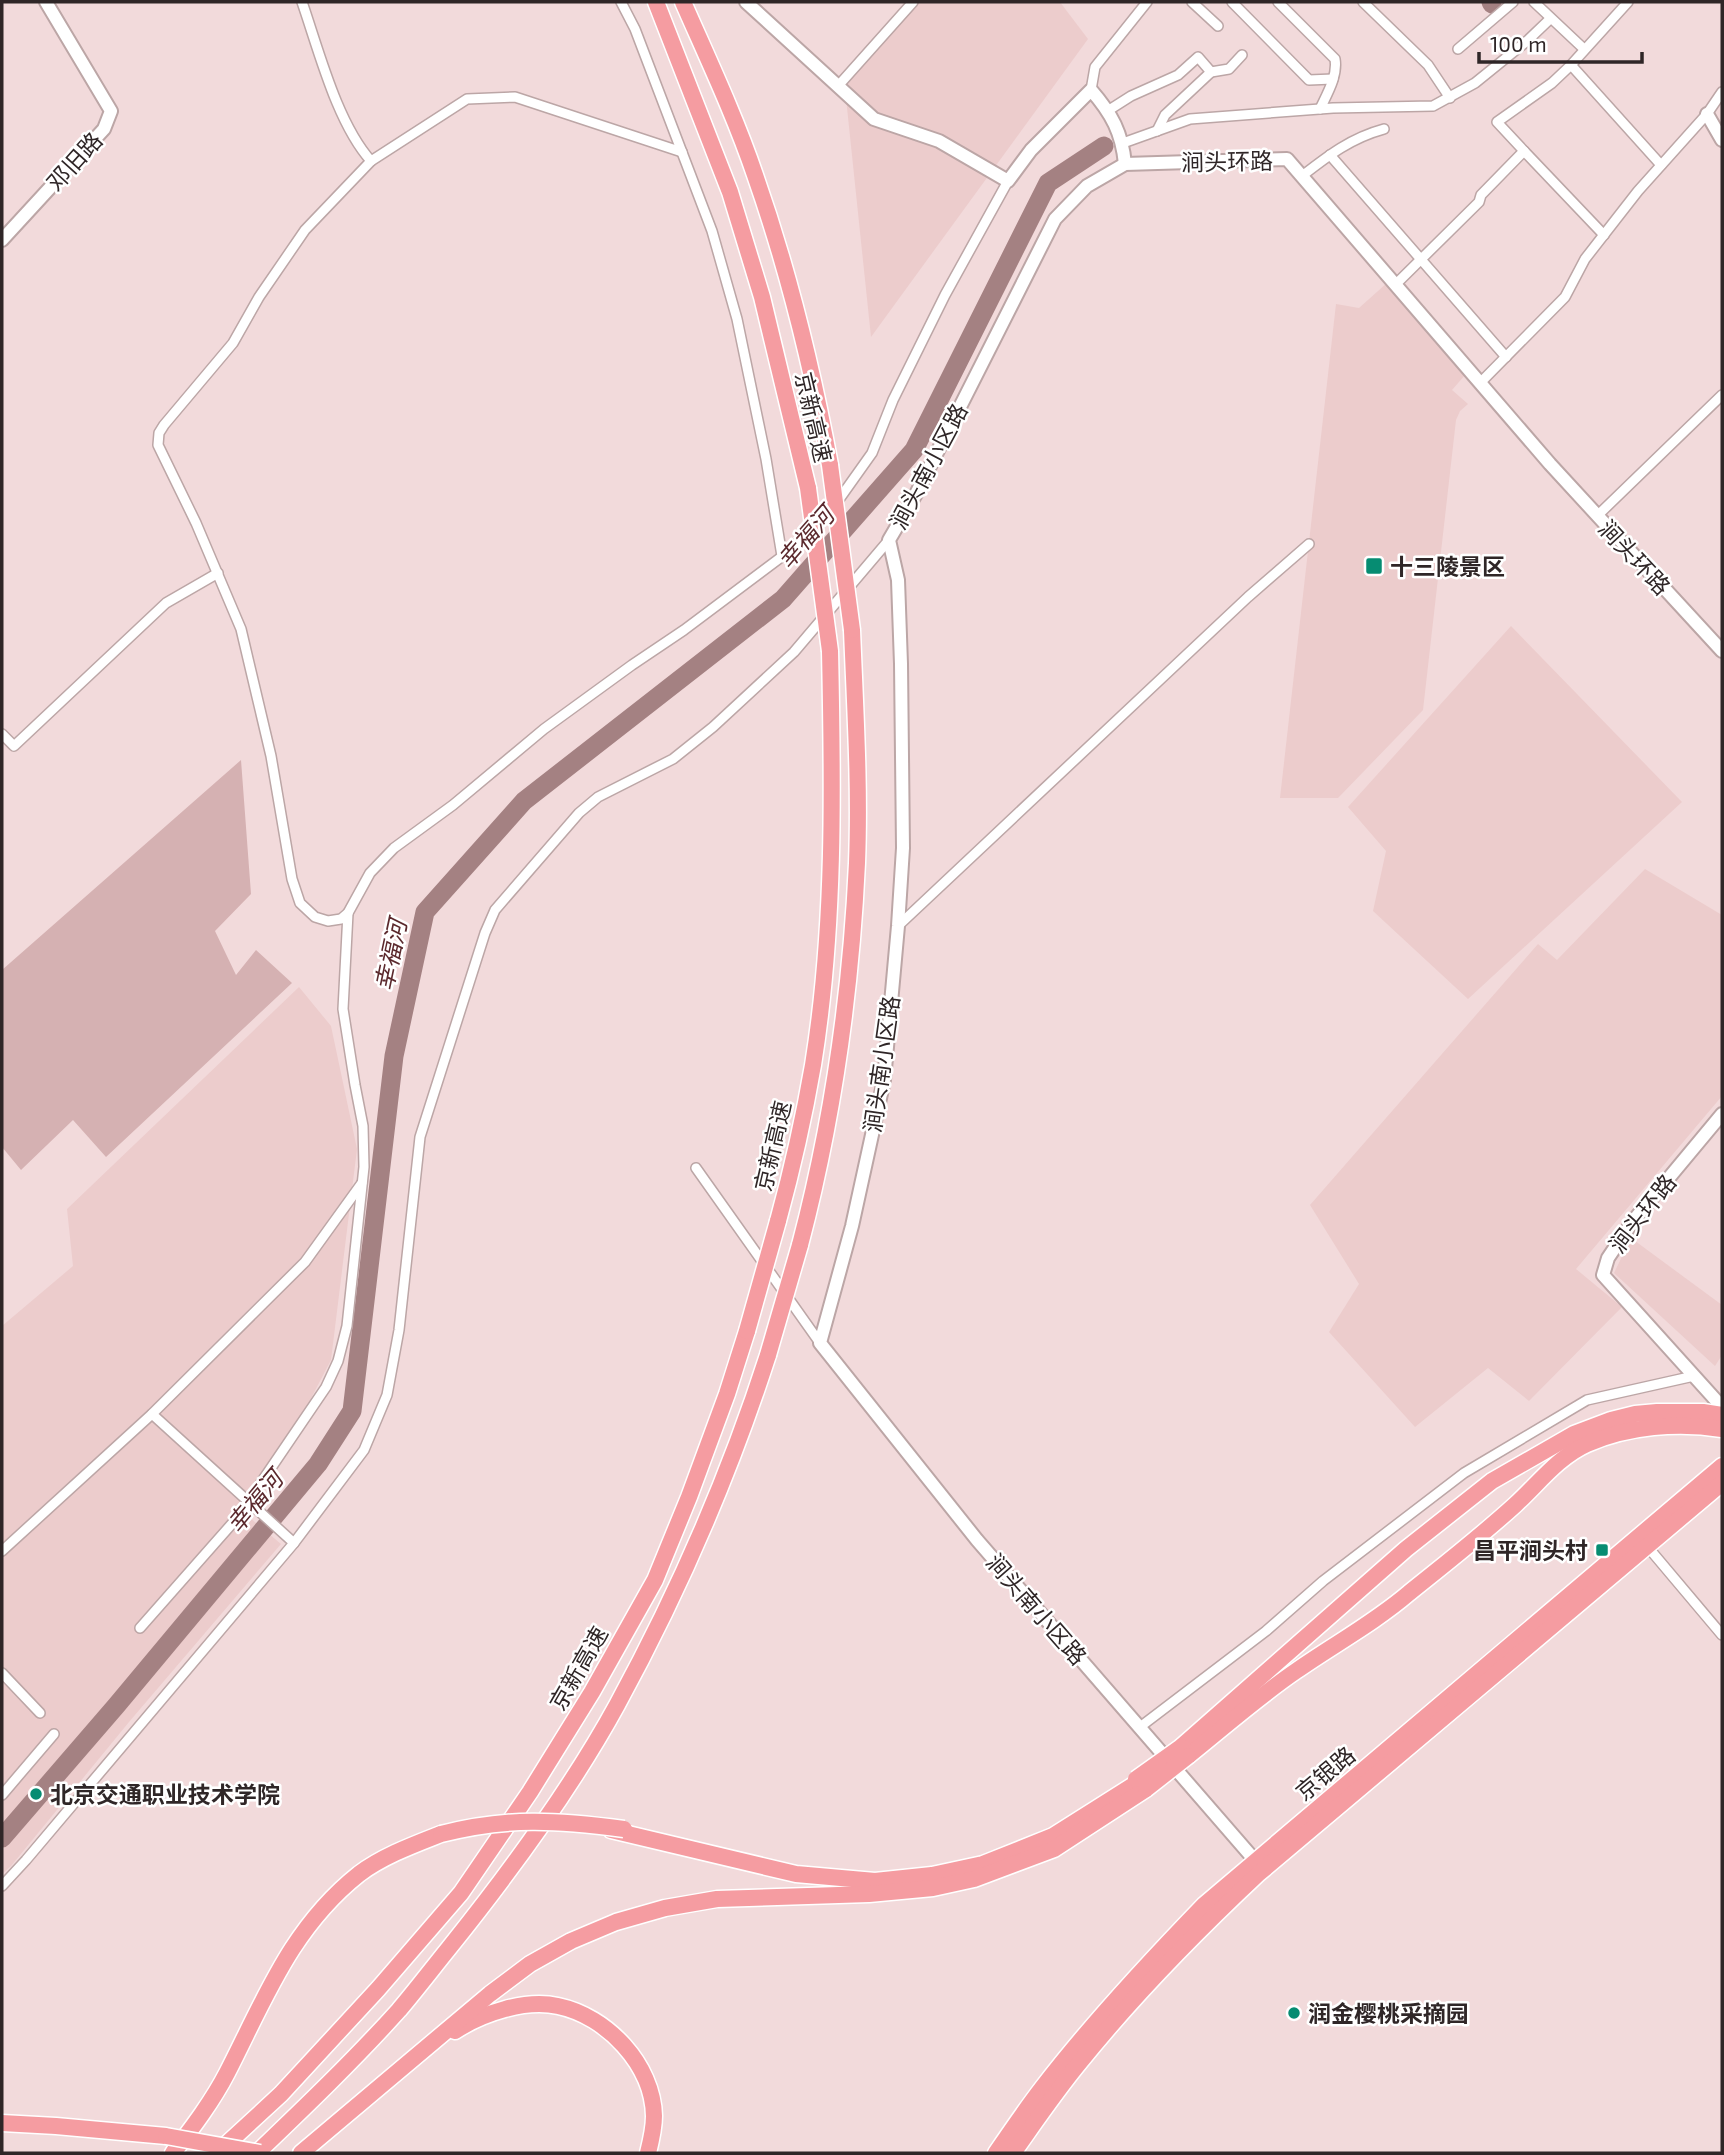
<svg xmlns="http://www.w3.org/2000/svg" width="1724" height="2155" font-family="'Exo 2','Noto Sans SC',sans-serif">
  <rect width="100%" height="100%" fill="#f2dadb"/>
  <g fill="#eccccc">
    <polygon points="909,2 1060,2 1088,39 871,337 844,79"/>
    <polygon points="1387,283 1465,375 1452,390 1468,404 1460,411 1456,420 1423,710 1338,798 1280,798 1336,304 1359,308"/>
    <polygon points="1511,626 1682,802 1468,999 1373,911 1386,851 1348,807"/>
    <polygon points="1645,869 1722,915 1722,1096 1576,1269 1622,1307 1529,1401 1488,1368 1415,1427 1329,1332 1359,1284 1310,1205 1538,944 1557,960"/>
    <polygon points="299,987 331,1026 357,1149 331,1360 249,1517 281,1544 129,1722 11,1866 2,1874 2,1326 73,1266 67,1209"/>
    <polygon points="1631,1238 1722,1305 1722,1355 1715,1366 1614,1273"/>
  </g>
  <polygon fill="#d5b1b2" points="241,760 251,894 215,931 236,975 256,950 292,983 106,1157 73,1120 21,1170 2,1147 2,970"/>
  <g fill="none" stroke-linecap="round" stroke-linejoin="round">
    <g stroke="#a48182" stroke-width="19">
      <polyline points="1491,2 1492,4"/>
      <polyline points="2,1838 116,1706 318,1464 352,1411 394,1056 425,912 524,801 783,599 914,450 1048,183 1104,146"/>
    </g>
    <defs>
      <g id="street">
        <path d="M302 2C319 51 337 123 371 161L305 230 259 297 233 343 164 425 159 433 158 445 196 523 241 629 271 756 292 879 300 903 315 917 328 921 341 919 348 913 370 873 394 848 453 805 544 729 632 665 684 630 788 552 818 523 840 498 872 453 893 400 945 295 1008 181"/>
        <polyline points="621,2 635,29 712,231 737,319 766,459 782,556"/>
        <polyline points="1192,2 1218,26"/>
        <polyline points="1232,2 1309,80 1333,79"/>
        <path d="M1278 2 1335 59C1338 76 1327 94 1320 109"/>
        <polyline points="1363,2 1428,65 1450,98"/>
        <polyline points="1534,2 1584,49"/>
        <polyline points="1458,49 1513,2"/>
        <polyline points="1571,65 1661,165"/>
        <polyline points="1211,72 1229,69 1242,55"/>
        <polyline points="838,86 913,2"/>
        <polyline points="1091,90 1095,67 1147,2"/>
        <polyline points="1109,110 1131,96 1178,75 1198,57 1211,72 1165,115 1157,131"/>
        <polyline points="1123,143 1190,119 1333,108 1433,106 1475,83 1527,41 1550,19"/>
        <polyline points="1524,151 1604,235"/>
        <polyline points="1330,155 1506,357"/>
        <polyline points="371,161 467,99 515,97 682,152"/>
        <path d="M1302 176C1329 155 1351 138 1384 129"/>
        <polyline points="1395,285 1479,202 1481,195 1524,151 1497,122 1552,83 1571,65 1628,2"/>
        <polyline points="1480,383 1565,297 1585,259 1638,191 1707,114 1722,92"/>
        <polyline points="1597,516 1722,395"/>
        <polyline points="2,734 14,746 166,603 218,573"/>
        <polyline points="898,926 1248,597 1309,544"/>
        <polyline points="696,1168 820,1343"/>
        <polyline points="152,1414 294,1543"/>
        <polyline points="1647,1546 1722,1635"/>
        <polyline points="2,1551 152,1414 305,1262 362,1183"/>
        <polyline points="140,1628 237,1518 326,1387 338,1361 347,1326 364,1167 363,1126 355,1085 343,1009 348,913"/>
        <polyline points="2,1673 40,1713"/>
        <polyline points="1140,1727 1266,1631 1323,1581 1464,1473 1587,1400 1694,1376"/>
        <polyline points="2,1795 54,1734"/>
        <polyline points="2,1886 26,1860 294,1543 364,1450 387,1395 399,1330 420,1137 485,933 495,910 579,813 598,797 673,759 713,727 794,652 889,540"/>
      </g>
      <g id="secondary">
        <path d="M746 2 874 119 939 141 1008 181 1031 150 1091 90C1112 114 1122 133 1125 164"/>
        <polyline points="1707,114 1722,140"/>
        <polyline points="2,240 104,129 111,111 46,2"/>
        <polyline points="1722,1114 1633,1221 1608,1258 1603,1275 1722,1407"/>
        <polyline points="1257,1871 1252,1857 977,1540 820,1343 852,1226 884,1080 898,926 903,848 901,664 898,580 889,540 916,494 1055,219 1087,186 1125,164 1287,159 1550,464 1722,651"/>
      </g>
      <g id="highway">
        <polyline points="656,2 730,192 762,297 808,488"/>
        <path d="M683 2C708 59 735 116 755 175 788 269 812 367 830 465"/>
        <path d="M778 1221C792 1170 804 1117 813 1065 835 929 833 789 830 651"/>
        <path d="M800 1245C833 1120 851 991 857 863 860 785 855 707 852 630"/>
        <polyline points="1181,1747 1406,1549 1492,1481 1574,1434 1611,1420 1635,1414 1657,1412 1703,1412 1722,1415"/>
        <path d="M1188 1756C1223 1728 1258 1697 1296 1671 1333 1645 1374 1623 1409 1593 1445 1564 1481 1536 1515 1505 1538 1484 1558 1457 1587 1444 1628 1426 1678 1422 1722 1429"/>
        <polyline points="611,1830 796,1874 875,1881 932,1875 983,1864 1053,1836 1140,1781"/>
        <path d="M455 2031C483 2013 525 1999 558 2006 607 2016 653 2065 654 2116 654 2129 651 2141 648 2153"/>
        <polyline points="2,2123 56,2126 166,2136"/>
        <path d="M173 2153C192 2128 212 2102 227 2073 265 1999 291 1928 359 1874 383 1856 413 1845 441 1834"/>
        <polyline points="217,2153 281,2094 378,1989 461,1893 530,1792 592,1692 655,1580 689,1497 727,1394 747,1331"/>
        <path d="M257 2153C305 2107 354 2060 399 2010 416 1990 432 1969 449 1948 510 1872 570 1791 617 1705 678 1593 729 1476 768 1355"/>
        <polyline points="301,2153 490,1994 530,1964 571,1941 616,1922 665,1908 717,1899 869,1894 933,1888 974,1879 1054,1849 1146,1789"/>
        <path d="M996 2153C1011 2131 1026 2109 1043 2087 1092 2023 1148 1963 1204 1905L1722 1466"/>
        <path d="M1013 2153C1035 2122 1056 2091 1080 2062 1134 1995 1195 1933 1258 1874L1722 1483"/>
      </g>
    </defs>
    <use href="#street" stroke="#bca6a6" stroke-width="12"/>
    <use href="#secondary" stroke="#bca6a6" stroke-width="16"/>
    <use href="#highway" stroke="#fff" stroke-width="19"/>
    <use href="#street" stroke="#fff" stroke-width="9"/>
    <use href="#secondary" stroke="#fff" stroke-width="12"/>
    <use href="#highway" stroke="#f59ca1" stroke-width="16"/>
    <defs>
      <g id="highway-bridge">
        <polyline points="830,465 852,630"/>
        <polyline points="808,488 830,651"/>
        <polyline points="747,1331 778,1221"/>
        <polyline points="768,1355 800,1245"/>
        <polyline points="1136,1779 1181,1747"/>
        <polyline points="1146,1789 1188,1756"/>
        <path d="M441 1834C508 1817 556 1820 624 1829"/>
        <polyline points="166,2136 260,2153"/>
      </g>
    </defs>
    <use href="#highway-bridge" stroke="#fff" stroke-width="19" stroke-linecap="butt"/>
    <use href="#highway-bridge" stroke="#f59ca1" stroke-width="16"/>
  </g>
  <g fill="#068c72" stroke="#fff" stroke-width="2.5">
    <rect x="1365" y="557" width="18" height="18" rx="3.5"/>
    <rect x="1595" y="1543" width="14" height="14" rx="3.5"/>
    <circle cx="36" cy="1794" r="7"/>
    <circle cx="1294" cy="2013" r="7"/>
  </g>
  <g text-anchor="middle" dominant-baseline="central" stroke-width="5" stroke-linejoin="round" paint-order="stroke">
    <g font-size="23" fill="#2f2627" stroke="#fff">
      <text transform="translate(74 161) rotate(-48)">邓旧路</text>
      <text transform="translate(1227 161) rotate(-1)">涧头环路</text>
      <text transform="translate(814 417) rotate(77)">京新高速</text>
      <text transform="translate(928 466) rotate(-62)">涧头南小区路</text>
      <text transform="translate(1635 557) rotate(47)">涧头环路</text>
      <text transform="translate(881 1064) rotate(-82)">涧头南小区路</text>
      <text transform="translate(772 1146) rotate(-77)">京新高速</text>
      <text transform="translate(1642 1213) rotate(-52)">涧头环路</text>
      <text transform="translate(1037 1609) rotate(49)">涧头南小区路</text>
      <text transform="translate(578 1668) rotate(-60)">京新高速</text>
      <text transform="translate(1325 1773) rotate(-40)">京银路</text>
    </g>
    <g font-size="23" font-weight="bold" fill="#2f2627" stroke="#fff" text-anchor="start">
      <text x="1390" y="566">十三陵景区</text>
      <text x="1588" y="1550" text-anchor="end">昌平涧头村</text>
      <text x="50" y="1794">北京交通职业技术学院</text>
      <text x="1308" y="2013">润金樱桃采摘园</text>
    </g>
    <g font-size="24" font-style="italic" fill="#5b292d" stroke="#fff">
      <text transform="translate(805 537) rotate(-49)">幸福河</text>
      <text transform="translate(390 955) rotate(-78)">幸福河</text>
      <text transform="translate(254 1501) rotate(-50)">幸福河</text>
    </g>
  </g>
  <rect width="1724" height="2155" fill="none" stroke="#2f2627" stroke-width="7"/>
  <path d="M1479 52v10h163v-10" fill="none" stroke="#2f2627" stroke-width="3.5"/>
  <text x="1490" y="52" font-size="21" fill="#2f2627" stroke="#ffffff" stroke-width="5" paint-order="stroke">100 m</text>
</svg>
